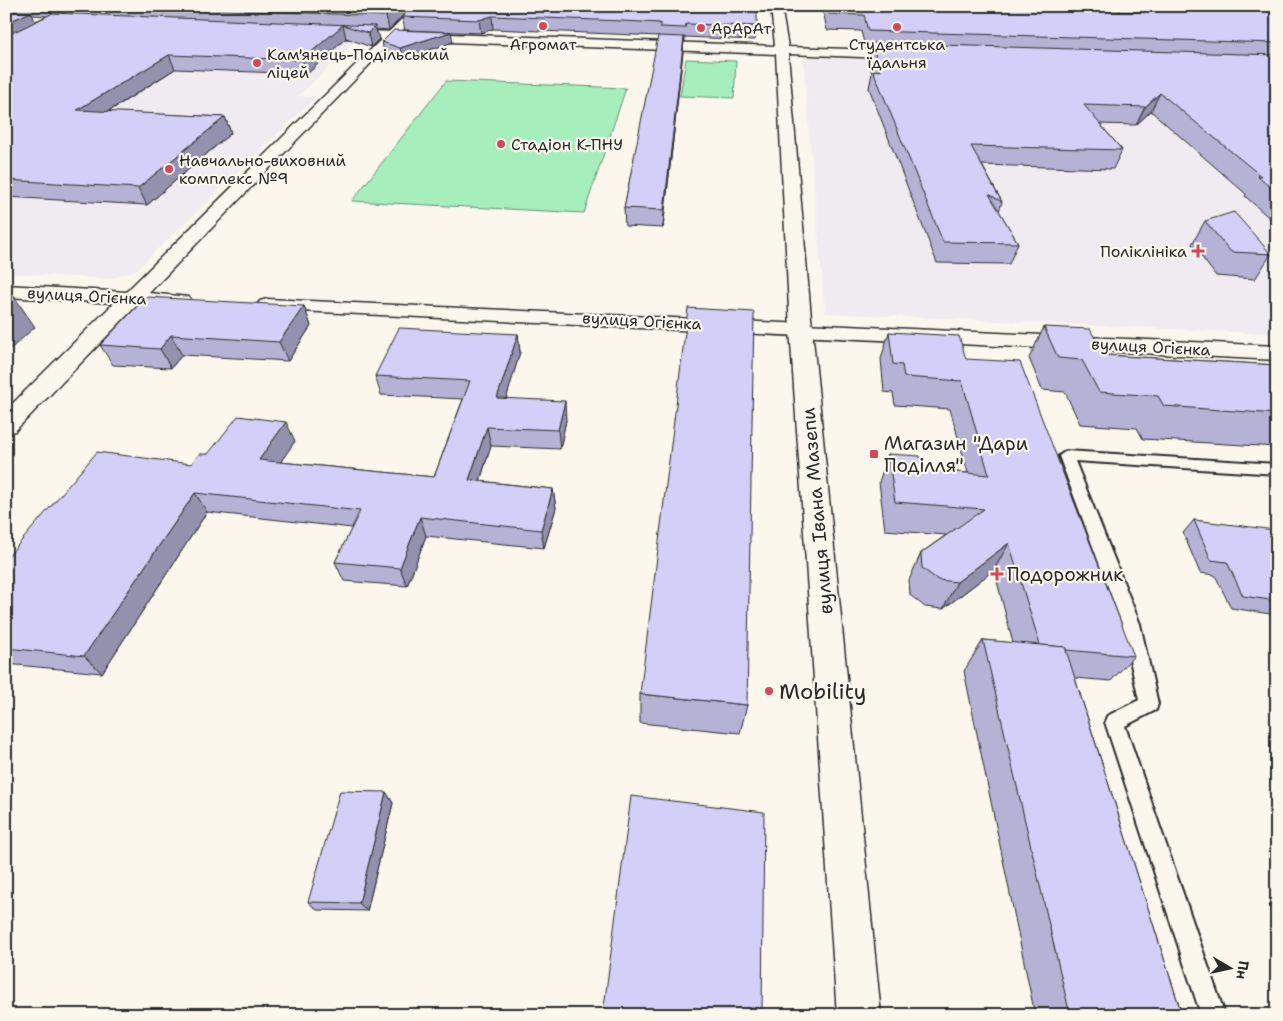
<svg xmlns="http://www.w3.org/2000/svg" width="1283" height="1021" font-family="'Shantell Sans',sans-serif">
  <rect width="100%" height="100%" fill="#fbf7ec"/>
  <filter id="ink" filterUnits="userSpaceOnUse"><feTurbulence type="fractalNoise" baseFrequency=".02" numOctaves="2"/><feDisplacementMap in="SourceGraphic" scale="10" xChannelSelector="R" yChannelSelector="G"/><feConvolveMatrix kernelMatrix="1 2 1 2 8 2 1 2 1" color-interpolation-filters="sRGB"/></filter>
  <g filter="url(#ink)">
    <g fill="#efebf0">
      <polygon points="219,38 355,42 298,96 316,97 136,270 110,279 6,273 6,114"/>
      <polygon points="803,57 1277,71 1277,334 825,313"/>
    </g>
    <g fill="#a6efbd" stroke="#688d74">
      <polygon points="686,59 736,61 734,98 680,96"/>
      <polygon points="446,81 626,88 584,213 352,201"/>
    </g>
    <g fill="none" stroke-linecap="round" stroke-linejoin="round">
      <defs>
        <polygon id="lane" points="1066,451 1277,464 1277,474 1075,461 1140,624 1158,704 1156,710 1125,726 1225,1015 1201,1015 1105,722 1107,716 1139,700 1122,624 1059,456"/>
        <g id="street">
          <polygon points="415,6 426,6 149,293 189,297 192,301 189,305 182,307 137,305 15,431 6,433 6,410 114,303 6,297 6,285 126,292"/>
          <polygon points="267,299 1277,346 1277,360 260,309 257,305 260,301"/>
        </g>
        <polygon id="secondary" points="771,6 781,6 788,47 908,51 914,55 908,59 788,54 812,329 881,1015 837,1015 790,329 776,54 341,38 335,34 341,30 775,46"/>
      </defs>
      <use href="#lane" stroke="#2b2b2b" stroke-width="4"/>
      <use href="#street" stroke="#2b2b2b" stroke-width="3"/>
      <use href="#secondary" stroke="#2b2b2b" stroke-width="3"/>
      <use href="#lane" fill="#fbf7ec" fill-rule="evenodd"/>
      <use href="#street" fill="#fbf7ec" fill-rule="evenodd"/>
      <use href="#secondary" fill="#fbf7ec" fill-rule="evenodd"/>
    </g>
    <g fill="#b5b2d5" stroke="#2b2b2b" fill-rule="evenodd">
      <path d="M6 6H412L389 30 376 29 379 39 371 47 346 38 307 74 175 69 108 112 225 117 231 133 147 205 6 197ZM73 8 75 14 62 13ZM32 15 47 16 35 21Z"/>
      <polygon points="413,6 757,26 755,40 685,37 685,41 684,41 683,52 663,228 625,226 624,208 659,36 493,29 481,33 405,30 402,17"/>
      <polygon points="822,6 1042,6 1041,9 1121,11 1116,6 1277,6 1277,225 1245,196 1246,194 1151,111 1136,125 1100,124 1122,150 1113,169 982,165 1002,202 999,211 1018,243 1009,264 937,263 869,88 872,73 868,59 871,48 865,47 861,31 827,30"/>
      <polygon points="382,42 453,42 403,59 384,52"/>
      <polygon points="1205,221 1271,254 1255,279 1216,276 1192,244"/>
      <polygon points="304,306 311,326 288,361 182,355 171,368 113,365 100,345"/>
      <polygon points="1044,327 1104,355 1277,365 1277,447 1143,439 1137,428 1080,424 1065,392 1042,390 1029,358"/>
      <polygon points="889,332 966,359 1134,656 1111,681 1075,678 1182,1015 1035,1015 964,671 983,640 1013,643 994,570 943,609 925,607 910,595 909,580 921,553 946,535 885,530 879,482 888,454 923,469 968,473 950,409 895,405 893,393 884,392 881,359"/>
      <polygon points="518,334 520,352 506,398 566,420 560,449 491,446 480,481 553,489 556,508 544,548 426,536 407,586 344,581 335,562 352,528 207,512 102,673 6,664 6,559 191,464 208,454 295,441 280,462 434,477 463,399 381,395 375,376"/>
      <polygon points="1194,520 1277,533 1277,615 1231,608 1215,575 1200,573 1183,533"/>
      <polygon points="640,694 747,705 740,733 640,723"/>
      <polygon points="386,792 393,803 367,911 317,910 308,902"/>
    </g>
    <g fill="#9491ae" stroke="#2b2b2b">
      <polygon points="51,6 72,6 73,8 56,16"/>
      <polygon points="396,6 412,6 389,30 386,16"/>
      <polygon points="31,12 37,25 6,41 6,23"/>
      <polygon points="492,16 493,29 481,33 479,20"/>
      <polygon points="343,25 346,38 307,74 302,60"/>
      <polygon points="375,26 379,39 371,47 368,33"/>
      <polygon points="451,32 453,42 403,59 400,48"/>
      <polygon points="684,37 683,52 663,228 664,210"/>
      <polygon points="169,55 175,69 85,126 77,110"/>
      <polygon points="1160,93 1151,111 1136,125 1145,107"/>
      <polygon points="225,117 231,133 147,205 138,188"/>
      <polygon points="13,295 35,327 6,353 6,300"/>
      <polygon points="304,306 311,326 288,361 279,342"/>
      <polygon points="518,334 520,352 501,417 497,398"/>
      <polygon points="171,335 182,355 171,368 160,349"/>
      <polygon points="565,401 566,420 560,449 558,430"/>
      <polygon points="286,422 295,441 269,479 259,460"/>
      <polygon points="487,427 491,446 474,499 469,480"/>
      <polygon points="553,489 556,508 544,548 541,530"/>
      <polygon points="195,493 207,512 102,673 84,656"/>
      <polygon points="420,517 426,536 407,586 400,568"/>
      <polygon points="1009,543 994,570 943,609 957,582"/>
      <polygon points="386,792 393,803 367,911 359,903"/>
    </g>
    <g fill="#d3cff8" stroke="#2b2b2b">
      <polygon points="132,6 396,6 386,16"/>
      <polygon points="413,6 757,6 757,26 686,24 685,28 660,27 660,23 622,21 492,16 479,20 402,17"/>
      <polygon points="827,6 1042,6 1041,9 1143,12 1138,6 1277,6 1277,43 868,31 864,15 829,14"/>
      <polygon points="6,11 31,12 6,23"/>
      <polygon points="53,13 375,26 368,33 343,25 302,60 169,55 77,110 225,117 138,188 6,180 6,36"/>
      <polygon points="394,30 451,32 400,48 382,42"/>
      <polygon points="658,36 684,37 664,210 624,208"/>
      <polygon points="872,43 1277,55 1277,193 1257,176 1261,176 1160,93 1145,107 1084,105 1122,150 971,146 1002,202 989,194 1018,243 943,242 873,70 880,71"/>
      <polygon points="1234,212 1271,254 1231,252 1205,221"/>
      <polygon points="6,295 13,295 6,300"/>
      <polygon points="146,297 304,306 279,342 171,335 160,349 100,345"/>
      <polygon points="688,308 754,312 747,705 640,694"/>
      <polygon points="1044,327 1090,329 1104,355 1277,365 1277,414 1164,406 1158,396 1099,392 1082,360 1058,358"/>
      <polygon points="399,328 518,334 497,398 565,401 558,430 487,427 469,480 553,489 541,530 420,517 400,568 335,562 360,511 195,493 84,656 6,648 6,559 97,452 191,464 199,454 208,454 238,416 286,422 259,460 434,477 470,381 375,376"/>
      <polygon points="889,332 959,336 966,359 1020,362 1134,656 1066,650 1065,647 1040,645 1009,543 957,582 938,580 922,568 921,553 984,509 895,502 888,454 920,456 923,469 989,475 962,381 904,377 902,365 893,364"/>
      <polygon points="1194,520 1275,530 1277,533 1277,601 1243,596 1227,562 1211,560"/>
      <polygon points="983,640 1065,647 1182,1015 1070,1015"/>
      <polygon points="340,791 386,792 359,903 308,902"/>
      <polygon points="631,796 764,812 762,1015 603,1015"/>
    </g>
  </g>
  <g fill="#d1495b" stroke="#fbf7ec" stroke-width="2">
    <circle cx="543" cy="26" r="5"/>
    <circle cx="897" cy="27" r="5"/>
    <circle cx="701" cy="28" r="5"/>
    <circle cx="257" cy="63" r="5"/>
    <circle cx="501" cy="144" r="5"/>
    <circle cx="169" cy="169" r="5"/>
    <path d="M1195.5 243.5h5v5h5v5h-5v5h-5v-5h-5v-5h5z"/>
    <rect x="869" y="449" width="10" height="10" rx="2.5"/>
    <path d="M994.5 566.5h5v5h5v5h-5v5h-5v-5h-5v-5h5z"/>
    <circle cx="769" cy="691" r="5"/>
  </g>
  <g text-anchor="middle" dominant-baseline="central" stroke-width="4.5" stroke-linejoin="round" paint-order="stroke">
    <g font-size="16" fill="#2b2b2b" stroke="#fbf7ec" text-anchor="start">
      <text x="711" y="28">АрАрАт</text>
      <text x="543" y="44" text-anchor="middle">Агромат</text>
      <text x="897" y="44" text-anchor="middle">Студентська<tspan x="897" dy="18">їдальня</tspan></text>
      <text x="267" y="54">Кам'янець-Подільський<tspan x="267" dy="18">ліцей</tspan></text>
      <text x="511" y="144">Стадіон К-ПНУ</text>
      <text x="179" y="160">Навчально-виховний<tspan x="179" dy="18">комплекс №9</tspan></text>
      <text x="1187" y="251" text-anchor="end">Поліклініка</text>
    </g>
    <g font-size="16" fill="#2b2b2b" stroke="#fbf7ec">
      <text transform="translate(87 296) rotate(3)">вулиця Огієнка</text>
      <text transform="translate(642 321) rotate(3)">вулиця Огієнка</text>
      <text transform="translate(1151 347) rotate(3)">вулиця Огієнка</text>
    </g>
    <g font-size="19" fill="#2b2b2b" stroke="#fbf7ec" text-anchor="start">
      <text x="884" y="443">Магазин "Дари<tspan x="884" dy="22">Поділля"</tspan></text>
      <text x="1007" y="574">Подорожник</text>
    </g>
    <g font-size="19" fill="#2b2b2b" stroke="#fbf7ec">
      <text transform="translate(817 511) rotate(-95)">вулиця Івана Мазепи</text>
    </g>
    <g font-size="22" fill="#2b2b2b" stroke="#fbf7ec" text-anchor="start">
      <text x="779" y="691">Mobility</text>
    </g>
  </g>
  <rect width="1283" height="1021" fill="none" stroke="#fbf7ec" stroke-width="25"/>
  <rect x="12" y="12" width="1258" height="996" fill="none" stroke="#2b2b2b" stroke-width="2" filter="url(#ink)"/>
  <g transform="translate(1230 968) rotate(99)" stroke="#fbf7ec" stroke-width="4" paint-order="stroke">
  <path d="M0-4L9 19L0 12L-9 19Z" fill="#2b2b2b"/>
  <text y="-8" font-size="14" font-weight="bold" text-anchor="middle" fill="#2b2b2b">Пн</text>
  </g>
</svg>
